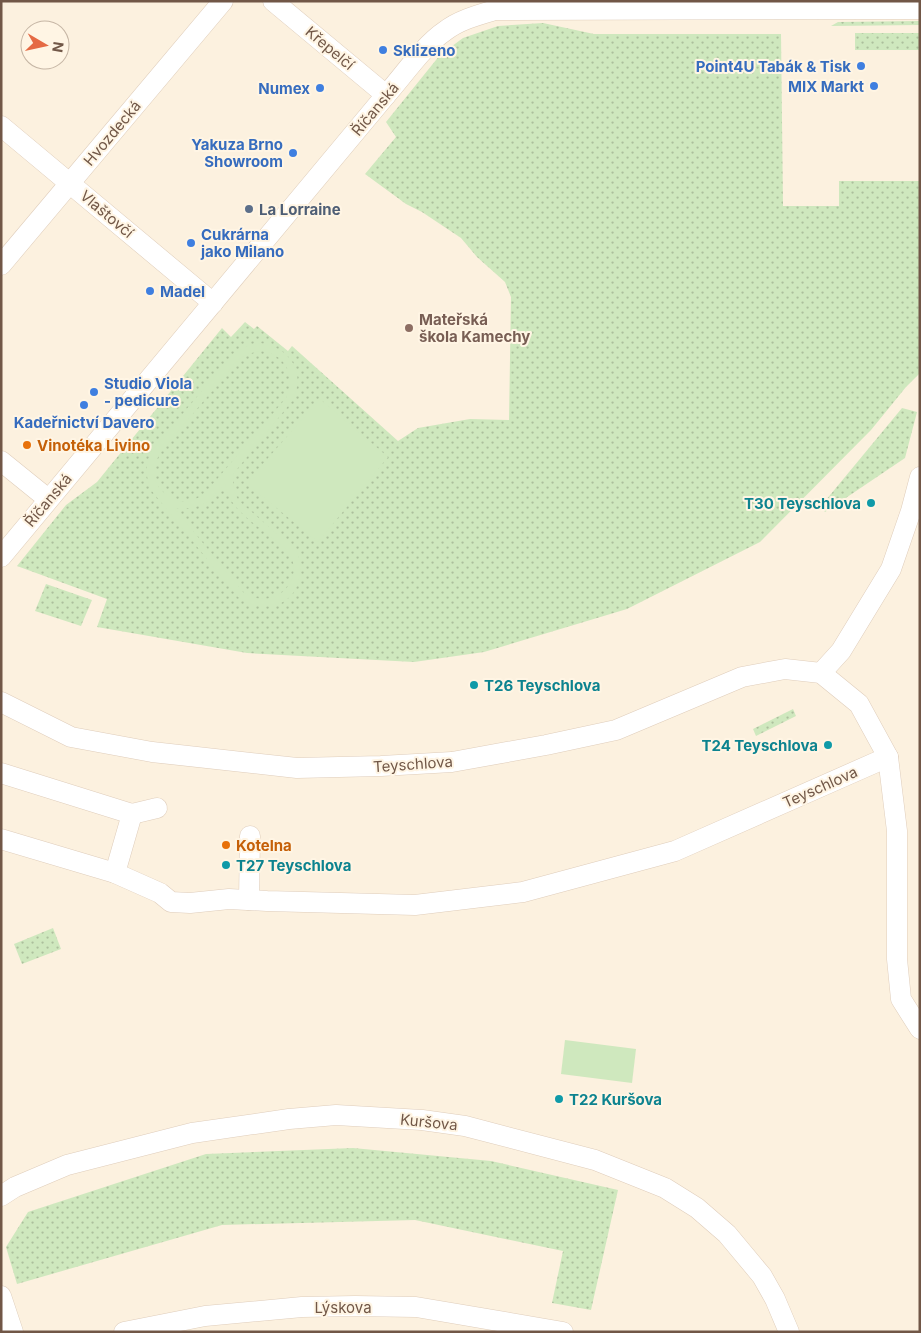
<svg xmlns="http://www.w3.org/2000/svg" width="921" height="1333" font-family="Inter,sans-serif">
  <defs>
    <pattern id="grass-dots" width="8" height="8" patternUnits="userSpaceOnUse" patternTransform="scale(1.25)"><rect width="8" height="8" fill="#cfe8be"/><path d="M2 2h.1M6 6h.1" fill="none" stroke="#acbf9c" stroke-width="1.8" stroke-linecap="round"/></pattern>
  </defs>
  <rect width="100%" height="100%" fill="#fcf1df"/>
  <g fill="url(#grass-dots)">
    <polygon points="920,21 920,25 831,26 838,22"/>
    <polygon points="543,23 594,34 781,34 783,206 839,206 839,181 920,181 920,373 906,387 871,430 760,542 627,609 484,652 414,662 247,653 97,627 107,599 17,566 66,505 97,482 222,328 231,337 245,322 254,329 257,326 288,351 292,346 398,441 418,428 470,419 509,420 511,297 505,282 477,257 461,238 422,212 406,204 365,174 396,137 386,122 440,55 463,38 498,26"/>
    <rect x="855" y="33" width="65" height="17"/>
    <polygon points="902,408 917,412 905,458 825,512 821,506"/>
    <polygon points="46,584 92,600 81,626 35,611"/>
    <polygon points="793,709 796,716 756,736 753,729"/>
    <polygon points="53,928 61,949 22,964 14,944"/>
    <polygon points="353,1148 491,1161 618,1190 591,1310 552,1303 563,1251 415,1220 222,1225 17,1284 6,1247 28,1212 206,1154"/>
  </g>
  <g fill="#cfe8be" fill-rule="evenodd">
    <path d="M260 343C290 347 307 373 292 401L234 473C232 485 233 492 240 502 253 513 266 524 278 535 284 539 292 544 295 550 300 556 301 565 300 572 298 607 263 615 238 597L151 490C145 475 145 464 152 450L234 353 251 344ZM261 351C286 354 296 376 286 398L207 491C202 495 196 500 190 501 183 503 176 500 171 497 151 486 151 471 160 453L238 360 247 354ZM225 483C227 508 257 525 275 540 278 543 284 546 287 550 309 579 273 614 243 592L175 509C190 508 204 508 215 495 218 491 222 486 225 483Z"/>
    <polygon points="320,399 388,457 318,542 246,483"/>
    <polygon points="565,1040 636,1049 632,1083 561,1074"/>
  </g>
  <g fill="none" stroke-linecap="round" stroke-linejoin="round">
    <defs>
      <g id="street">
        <polyline points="273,1 386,95"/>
        <polyline points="1,126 213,303"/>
        <polyline points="1,265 223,1"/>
        <polyline points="1,461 48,499"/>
        <path d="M1 557 386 95C403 76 424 45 445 31 459 20 478 15 495 10L920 9"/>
        <polyline points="821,673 841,651 891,569 911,511 920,477"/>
        <polyline points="1,702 71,737 152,752 297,768 381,766 452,762 546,745 616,730 742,677 785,669 821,673 859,704 888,757 897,831 897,959 901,999 920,1029"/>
        <polyline points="1,773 132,814 115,873"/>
        <polyline points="132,814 157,808"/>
        <polyline points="1,839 115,873 160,893 171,902 190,903 229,899 267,901 415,905 523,892 675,851 888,757"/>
        <polyline points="249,900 250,836"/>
        <polyline points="1,1196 15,1187 67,1165 192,1133 289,1119 336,1115 422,1120 465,1126 595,1160 665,1188 697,1208 727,1234 762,1276 775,1299 789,1332"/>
        <polyline points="1,1296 13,1332"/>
        <polyline points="124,1332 205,1316 302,1307 355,1306 416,1307 563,1332"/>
      </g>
    </defs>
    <use href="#street" stroke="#dfcdbb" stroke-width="21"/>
    <use href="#street" stroke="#fff" stroke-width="20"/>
  </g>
  <g fill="#3f7fe0" stroke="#fff5e4" stroke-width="2">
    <circle cx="383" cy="50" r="5"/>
    <circle cx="861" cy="66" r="5"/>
    <circle cx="874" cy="86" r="5"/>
    <circle cx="320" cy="88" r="5"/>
    <circle cx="293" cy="153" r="5"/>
    <circle cx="191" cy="243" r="5"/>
    <circle cx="150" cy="291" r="5"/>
    <circle cx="94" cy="392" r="5"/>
    <circle cx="84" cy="405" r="5"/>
  </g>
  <circle fill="#5c6f8a" stroke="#fff5e4" stroke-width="2" cx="249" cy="209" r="5"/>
  <circle fill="#8d6e63" stroke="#fff5e4" stroke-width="2" cx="409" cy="328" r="5"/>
  <g fill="#e8710a" stroke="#fff5e4" stroke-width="2">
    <circle cx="27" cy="445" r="5"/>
    <circle cx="226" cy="845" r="5"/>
  </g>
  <g fill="#0f9aa8" stroke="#fff5e4" stroke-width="2">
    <circle cx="871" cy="503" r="5"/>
    <circle cx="474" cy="685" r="5"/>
    <circle cx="828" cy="745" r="5"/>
    <circle cx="226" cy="865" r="5"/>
    <circle cx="559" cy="1099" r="5"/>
  </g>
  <g text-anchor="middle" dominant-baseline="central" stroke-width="4" stroke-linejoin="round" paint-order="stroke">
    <g font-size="15" fill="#715747" stroke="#fff5e4">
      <text transform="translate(330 48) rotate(40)">Křepelčí</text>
      <text transform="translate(375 109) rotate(-50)">Říčanská</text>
      <text transform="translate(112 133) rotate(-50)">Hvozdecká</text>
      <text transform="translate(107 214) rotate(40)">Vlaštovčí</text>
      <text transform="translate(48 500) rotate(-50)">Říčanská</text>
      <text transform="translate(413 764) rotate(-4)">Teyschlova</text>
      <text transform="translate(820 787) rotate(-24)">Teyschlova</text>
      <text transform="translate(429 1122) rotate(6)">Kuršova</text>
      <text x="343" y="1307">Lýskova</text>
    </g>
    <g font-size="15" font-weight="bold" fill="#366cbe" stroke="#fff5e4" text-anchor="start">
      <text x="393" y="50">Sklizeno</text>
      <text x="851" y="66" text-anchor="end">Point4U Tabák &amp; Tisk</text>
      <text x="864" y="86" text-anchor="end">MIX Markt</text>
      <text x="310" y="88" text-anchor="end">Numex</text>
      <text x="283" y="144" text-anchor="end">Yakuza Brno<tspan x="283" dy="17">Showroom</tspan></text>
      <text x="201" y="234">Cukrárna<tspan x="201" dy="17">jako Milano</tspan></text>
      <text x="160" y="291">Madel</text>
      <text x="104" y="383">Studio Viola<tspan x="104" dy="17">- pedicure</tspan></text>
      <text x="84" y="422" text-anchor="middle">Kadeřnictví Davero</text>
    </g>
    <g font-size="15" font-weight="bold" fill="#4e5e75" stroke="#fff5e4" text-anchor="start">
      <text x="259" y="209">La Lorraine</text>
    </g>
    <g font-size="15" font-weight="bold" fill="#785e54" stroke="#fff5e4" text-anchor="start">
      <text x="419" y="319">Mateřská<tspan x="419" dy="17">škola Kamechy</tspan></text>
    </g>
    <g font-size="15" font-weight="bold" fill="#c56008" stroke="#fff5e4" text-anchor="start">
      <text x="37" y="445">Vinotéka Livino</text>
      <text x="236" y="845">Kotelna</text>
    </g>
    <g font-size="15" font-weight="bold" fill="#0d838f" stroke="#fff5e4" text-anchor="start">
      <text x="861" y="503" text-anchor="end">T30 Teyschlova</text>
      <text x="484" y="685">T26 Teyschlova</text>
      <text x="818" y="745" text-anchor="end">T24 Teyschlova</text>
      <text x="236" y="865">T27 Teyschlova</text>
      <text x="569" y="1099">T22 Kuršova</text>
    </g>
  </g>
  <rect width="921" height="1333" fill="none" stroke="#715747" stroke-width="5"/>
  <g transform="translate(45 45) rotate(99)"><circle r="24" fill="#fff5e4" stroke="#c6b6a5"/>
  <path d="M0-4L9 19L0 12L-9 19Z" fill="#e56a44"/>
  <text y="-8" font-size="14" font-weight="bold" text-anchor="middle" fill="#715747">N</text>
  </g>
</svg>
